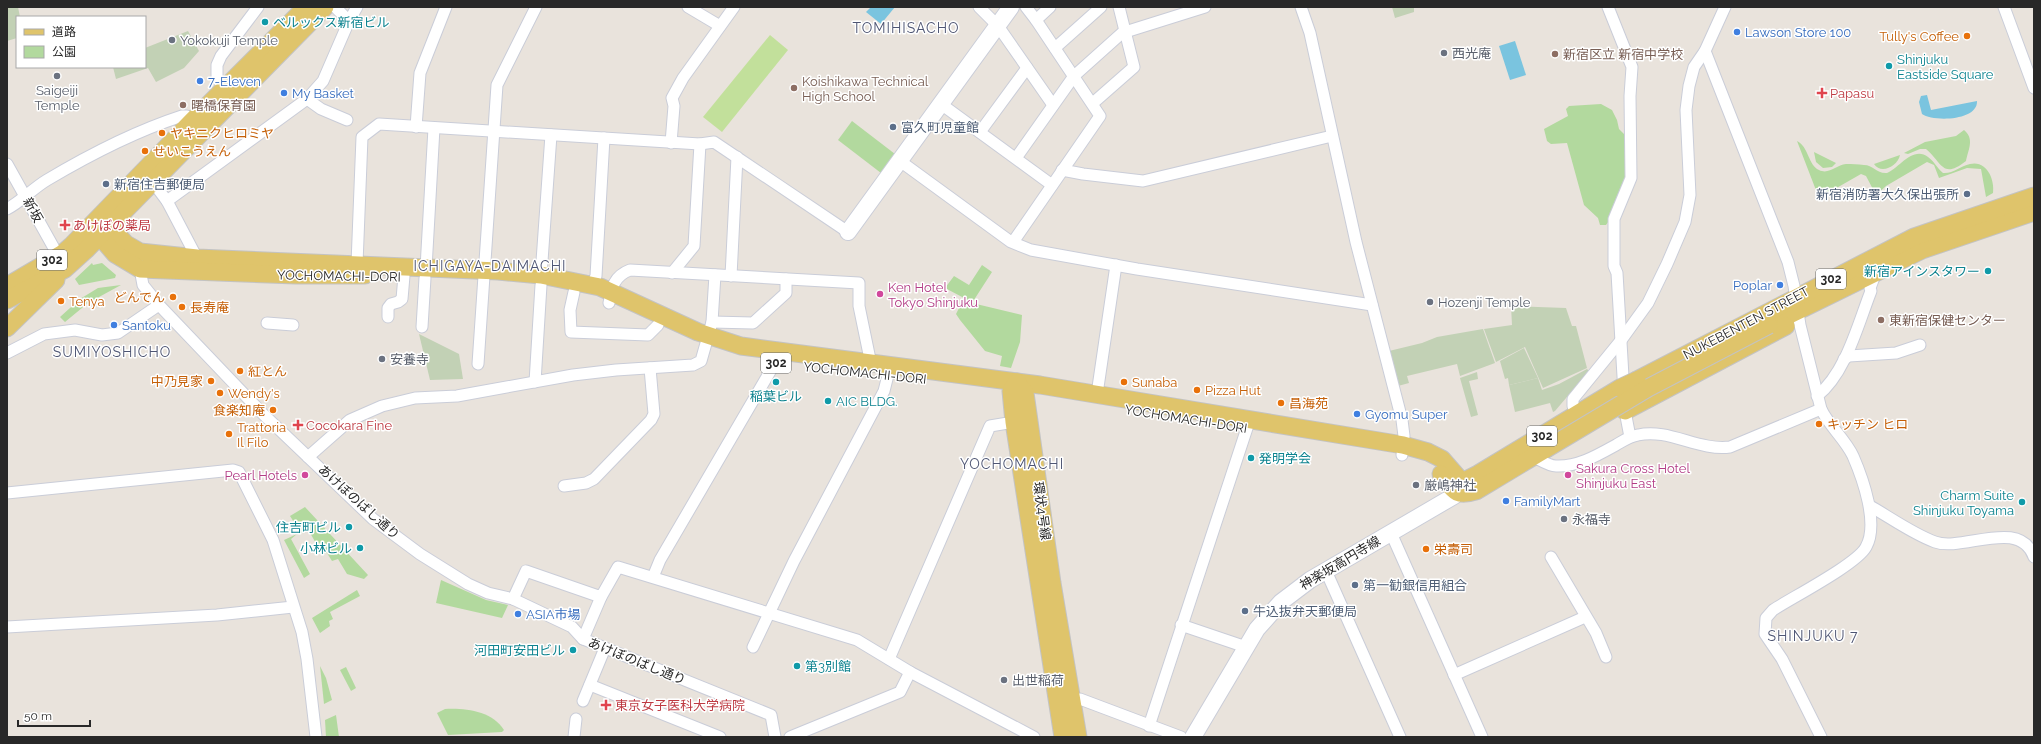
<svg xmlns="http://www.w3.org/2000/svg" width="2041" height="744" font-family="Raleway,'Noto Sans JP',sans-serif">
  <rect width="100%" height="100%" fill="#e9e3dc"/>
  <g fill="#b2d99e">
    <polygon points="1601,104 1612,110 1617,120 1619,129 1626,136 1627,177 1613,215 1606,225 1600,225 1598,218 1584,205 1567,143 1551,144 1547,141 1544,129 1568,116 1566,109 1569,106"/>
    <polygon points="852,121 895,154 881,173 838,140"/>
    <path d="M1964 130C1975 139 1968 150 1966 161 1942 180 1942 162 1926 149H1920L1908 154 1904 153 1925 142 1956 136Z"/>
    <path d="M1797 141C1809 147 1808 165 1819 170 1829 175 1836 165 1846 164 1852 164 1858 164 1864 165 1873 165 1877 174 1887 173 1898 169 1913 145 1928 157 1934 161 1937 168 1943 173 1953 174 1960 166 1970 164 1987 160 1995 180 1993 193L1986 197 1981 169 1967 168 1939 178 1934 165 1927 162 1886 186 1876 195 1866 176 1861 174 1819 198Z"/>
    <polygon points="1814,152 1836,163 1832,167 1823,168 1816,162"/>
    <path d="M1900 155C1898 166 1881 175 1874 164Z"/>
    <polygon points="92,263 93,265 102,263 116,275 115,278 79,285 75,279"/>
    <polygon points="982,265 992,272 972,303 1022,315 1020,342 1011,368 1000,366 1002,356 985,351 960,320 956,314 964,298 945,288 954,276 969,285"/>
    <polygon points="121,285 88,303 65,322 60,317 80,299 98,288"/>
    <polygon points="305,507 368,575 364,579 347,574 338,559 332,561 327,553 322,554 309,531 301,533 290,516"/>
    <polygon points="297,534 291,539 310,574 304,578 284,540"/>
    <polygon points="441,580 486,600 508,605 502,618 436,603"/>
    <polygon points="357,590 360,596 330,612 333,619 329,621 330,626 320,633 312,618"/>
    <polygon points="320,666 326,678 332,700 324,704"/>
    <polygon points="346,667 356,688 351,691 340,670"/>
    <path d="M445 709C466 708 492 711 504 730L502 732 448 735 437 713Z"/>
    <polygon points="336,715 339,737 326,737 325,720"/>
  </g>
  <g fill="#c2d1b5">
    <polygon points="7,7 18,7 20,17 17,17 17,38 7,41"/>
    <polygon points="1392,7 1414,7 1414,12 1395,18"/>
    <polygon points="188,31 199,51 184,68 156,82 148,68 116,79 113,67 145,67 145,48"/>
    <polygon points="1511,306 1566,308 1572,326 1576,326 1587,368 1543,388 1525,347 1496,362 1484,329 1512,325"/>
    <polygon points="1483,329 1495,363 1460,376 1457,364 1407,376 1409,383 1398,386 1389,351 1422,343 1437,337"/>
    <polygon points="419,334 459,354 463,379 430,380"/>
    <polygon points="1524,348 1538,378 1509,385 1508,378 1505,379 1500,361"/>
    <polygon points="1587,369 1589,371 1555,411 1553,412 1550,403 1515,412 1509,385 1538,378 1542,390 1559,384"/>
    <polygon points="1477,372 1478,379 1469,381 1478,415 1471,417 1460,378"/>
  </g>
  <polygon fill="#c2e09b" points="770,35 788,50 722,132 703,117"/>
  <g fill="#7ac4df">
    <polygon points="871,7 895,7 881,24 866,12"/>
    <polygon points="1515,41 1526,75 1510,80 1499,46"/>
    <path d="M1927 95 1931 110 1977 101C1978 121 1933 122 1922 114L1919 102 1921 96Z"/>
  </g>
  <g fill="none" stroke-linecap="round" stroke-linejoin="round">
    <defs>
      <g id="street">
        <polyline points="335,7 349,21"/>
        <polyline points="688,7 720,26"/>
        <polyline points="979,7 998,26 1053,105"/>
        <polyline points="1301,7 1310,33 1356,242 1402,420 1404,436 1402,455"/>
        <polyline points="1608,7 1632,67 1630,96 1631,178 1614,219 1614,266 1617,273 1625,411 1630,437"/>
        <polyline points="2004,7 2034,88"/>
        <polyline points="1036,20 1050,7"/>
        <polyline points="1055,48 1101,7"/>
        <path d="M1705 51 1788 262 1794 286 1800 325 1821 409C1829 426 1845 439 1853 456 1863 479 1879 524 1866 547 1857 564 1793 597 1773 610L1766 618 1765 634 1782 659 1821 737"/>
        <polyline points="225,88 217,78 217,65 221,56 258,7"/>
        <polyline points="307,99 321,109 347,120"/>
        <polyline points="1093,103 1134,67 1119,7"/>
        <polyline points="941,104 1052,185"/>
        <polyline points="416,127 420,73 446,7"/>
        <polyline points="980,132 1027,68"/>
        <polyline points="671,143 674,106 672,98 683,78 734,7"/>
        <polyline points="1016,158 1074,76 1122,33 1205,7"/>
        <polyline points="900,161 1011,242 1031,250 1137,269 1372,305"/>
        <polyline points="7,164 55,250 63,253"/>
        <polyline points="1062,170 1083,174 1143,181 1332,136"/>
        <polyline points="152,181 167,201 197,258"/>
        <polyline points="167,201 307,99 323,81 349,21 357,7"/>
        <path d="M7 209C22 201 32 189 47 180 89 155 136 131 182 116H187L192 121"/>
        <polyline points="1013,242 1100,116 1036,20 1026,7"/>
        <polyline points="357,264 362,137 379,124 700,144 714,142 848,232"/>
        <polyline points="426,268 434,128"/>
        <polyline points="140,269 143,285 159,305 263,414 373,519 420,554 468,584 488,593 513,599 572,627 583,639 771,715 775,737"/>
        <polyline points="672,273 694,246 700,144"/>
        <polyline points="541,275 551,135"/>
        <polyline points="731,276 737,157"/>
        <polyline points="592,285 596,276 604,138"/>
        <polyline points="574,292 570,310 571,332 648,335 658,325"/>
        <path d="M609 303C612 287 614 276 630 270L859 283V306L871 364"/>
        <polyline points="388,317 388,308 391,304 398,302 402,299 404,276"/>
        <polyline points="712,322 753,323 786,293 786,279"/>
        <polyline points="267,323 293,325"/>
        <polyline points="422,327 425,278"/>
        <polyline points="7,353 44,334 75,330 102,335 118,333 159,305"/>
        <polyline points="1844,359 1849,356 1896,353 1920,345"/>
        <polyline points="478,364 497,85 536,7"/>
        <polyline points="535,382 541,285"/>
        <polyline points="1097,394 1116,265"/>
        <path d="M1817 396C1846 373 1858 324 1871 291L1870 288 1876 272"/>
        <polyline points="1578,415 1573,406 1573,399 1622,339 1648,303 1667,264 1685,222 1690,195 1686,110 1689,86 1694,67 1705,51 1725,7"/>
        <polyline points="308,457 350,420 382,406 415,398 457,396 573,375 616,370 693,365 701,361 712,322 715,275"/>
        <path d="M1534 457C1540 460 1549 466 1556 466 1578 467 1598 455 1616 445 1623 441 1630 436 1638 435 1669 428 1698 451 1730 447L1821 409"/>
        <polyline points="564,486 586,483 594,479 651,420 654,414 650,368"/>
        <polyline points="7,493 233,470 239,472 273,540 302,632 307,659 316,737"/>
        <path d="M1870 506C1891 518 1913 534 1935 542 1963 552 2020 517 2034 557"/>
        <polyline points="1391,533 1482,737"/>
        <polyline points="1551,557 1596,633 1606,657"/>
        <polyline points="1326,571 1400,737"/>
        <polyline points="653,577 660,560 775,363"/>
        <polyline points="513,599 526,571 601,597 618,567 857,640 910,672 1034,737"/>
        <polyline points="1181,625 1246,647"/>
        <polyline points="7,627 217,615 293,607"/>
        <polyline points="583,639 601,597"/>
        <polyline points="753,647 794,561 884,391 888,375"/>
        <polyline points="889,659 990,426 1014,422"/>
        <polyline points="1454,675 1585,617"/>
        <polyline points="590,685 720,737"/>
        <polyline points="1071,700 1080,699 1181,737"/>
        <polyline points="583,701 605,648"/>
        <polyline points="1149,726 1250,419"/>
        <polyline points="574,737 576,719"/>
        <polyline points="790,737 900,692 910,672"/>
      </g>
      <g id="secondary">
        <polyline points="848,232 1011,7"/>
        <polyline points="1193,737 1257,629 1281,602 1310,580 1454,496 1462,482"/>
      </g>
      <g id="primary">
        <polyline points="101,217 126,244 140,252 197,258 498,271 541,275 600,287 698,332 741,346 1040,385 1403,445 1428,452 1442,459 1462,482 1478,474 1620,388"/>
        <polyline points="91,226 115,254 140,269 296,275 365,275"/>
        <polyline points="7,286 63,253 71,246 192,121 306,7"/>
        <polyline points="7,300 65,269 86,250 325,7"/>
        <polyline points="1769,325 1922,250 2034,212"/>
        <polyline points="7,328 56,280"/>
        <polyline points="1637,380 1914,237 2034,196"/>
        <polyline points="1625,411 1786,326"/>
        <path d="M1441 474C1453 489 1454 498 1476 491L1546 449"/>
        <polyline points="1063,737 1014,422 1011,391 1017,382 1025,393 1052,583 1078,737"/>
      </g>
    </defs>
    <use href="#street" stroke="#cacdd8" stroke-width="13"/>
    <use href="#secondary" stroke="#cacdd8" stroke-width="18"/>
    <use href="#primary" stroke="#c3c3c3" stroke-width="19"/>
    <use href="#street" stroke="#fff" stroke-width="11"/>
    <use href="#secondary" stroke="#fff" stroke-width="16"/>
    <use href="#primary" stroke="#dfc46b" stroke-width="17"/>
    <defs>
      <g id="primary-bridge">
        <polyline points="1620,388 1637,380"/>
        <polyline points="1546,449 1648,388 1769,325"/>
      </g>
    </defs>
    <use href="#primary-bridge" stroke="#c3c3c3" stroke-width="19" stroke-linecap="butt"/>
    <use href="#primary-bridge" stroke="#dfc46b" stroke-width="17"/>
  </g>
  <g fill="#0f9aa8" stroke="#fff" stroke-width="1.5">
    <circle cx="265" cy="22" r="4"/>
    <circle cx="1889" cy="66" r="4"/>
    <circle cx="1988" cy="271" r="4"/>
    <circle cx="776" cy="382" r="4"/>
    <circle cx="828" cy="401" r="4"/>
    <circle cx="1251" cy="458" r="4"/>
    <circle cx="2022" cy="502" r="4"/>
    <circle cx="349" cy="527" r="4"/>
    <circle cx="360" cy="548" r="4"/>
    <circle cx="573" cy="650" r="4"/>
    <circle cx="797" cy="666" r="4"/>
  </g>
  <g fill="#3f7fe0" stroke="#fff" stroke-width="1.5">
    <circle cx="1737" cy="32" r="4"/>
    <circle cx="200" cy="81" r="4"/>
    <circle cx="284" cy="93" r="4"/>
    <circle cx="1780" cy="285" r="4"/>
    <circle cx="114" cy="325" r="4"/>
    <circle cx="1357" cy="414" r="4"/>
    <circle cx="1506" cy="501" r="4"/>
    <circle cx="518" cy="614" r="4"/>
  </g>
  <g fill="#e8710a" stroke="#fff" stroke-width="1.5">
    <circle cx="1967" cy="36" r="4"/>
    <circle cx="162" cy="133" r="4"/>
    <circle cx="145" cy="151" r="4"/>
    <circle cx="173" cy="297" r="4"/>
    <circle cx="61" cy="301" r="4"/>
    <circle cx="182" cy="307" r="4"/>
    <circle cx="240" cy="371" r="4"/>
    <circle cx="211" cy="381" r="4"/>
    <circle cx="1124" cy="382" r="4"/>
    <circle cx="1197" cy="390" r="4"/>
    <circle cx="220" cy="393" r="4"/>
    <circle cx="1281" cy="403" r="4"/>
    <circle cx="273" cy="410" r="4"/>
    <circle cx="1819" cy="424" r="4"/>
    <circle cx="229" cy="434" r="4"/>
    <circle cx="1426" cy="549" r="4"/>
  </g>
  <g fill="#6b7280" stroke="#fff" stroke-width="1.5">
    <circle cx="172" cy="40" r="4"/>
    <circle cx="1444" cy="53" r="4"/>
    <circle cx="57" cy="76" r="4"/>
    <circle cx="1430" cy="302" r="4"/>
    <circle cx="382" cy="359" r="4"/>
    <circle cx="1416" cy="485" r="4"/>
    <circle cx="1564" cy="519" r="4"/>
    <circle cx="1004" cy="680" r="4"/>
  </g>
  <g fill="#8d6e63" stroke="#fff" stroke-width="1.5">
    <circle cx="1555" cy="54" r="4"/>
    <circle cx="794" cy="88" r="4"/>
    <circle cx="183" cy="105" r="4"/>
    <circle cx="1881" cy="320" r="4"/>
  </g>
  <g fill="#e0444e" stroke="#fff" stroke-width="1.5">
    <path d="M1820 87h4v4h4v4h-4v4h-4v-4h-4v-4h4z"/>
    <path d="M63 219h4v4h4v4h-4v4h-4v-4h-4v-4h4z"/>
    <path d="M296 419h4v4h4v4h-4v4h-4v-4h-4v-4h4z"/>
    <path d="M604 699h4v4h4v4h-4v4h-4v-4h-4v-4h4z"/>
  </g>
  <g fill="#5c6f8a" stroke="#fff" stroke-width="1.5">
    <circle cx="893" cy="127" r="4"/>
    <circle cx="106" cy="184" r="4"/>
    <circle cx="1967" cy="194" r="4"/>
    <circle cx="1355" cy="585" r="4"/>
    <circle cx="1245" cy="611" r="4"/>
  </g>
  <g fill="#d1479c" stroke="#fff" stroke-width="1.5">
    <circle cx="880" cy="294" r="4"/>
    <circle cx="305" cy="475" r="4"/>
    <circle cx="1568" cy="475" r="4"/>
  </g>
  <g text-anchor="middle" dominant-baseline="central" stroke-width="3" stroke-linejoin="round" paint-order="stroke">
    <g fill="#fff" stroke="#686868" stroke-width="1">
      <rect x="37" y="250" width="30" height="20" rx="3"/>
      <rect x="1816" y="269" width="30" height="20" rx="3"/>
      <rect x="761" y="353" width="30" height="20" rx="3"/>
      <rect x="1527" y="426" width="30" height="20" rx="3"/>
    </g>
    <g font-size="12" font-weight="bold" fill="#282828">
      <text x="52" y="260">302</text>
      <text x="1831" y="279">302</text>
      <text x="776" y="363">302</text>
      <text x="1542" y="436">302</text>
    </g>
    <g font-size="13" fill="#0d838f" stroke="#fff" text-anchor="start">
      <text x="273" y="22">ベルックス新宿ビル</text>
      <text x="1897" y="59">Shinjuku<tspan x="1897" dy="15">Eastside Square</tspan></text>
      <text x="1980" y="271" text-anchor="end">新宿アインスタワー</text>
      <text x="776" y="396" text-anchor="middle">稲葉ビル</text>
      <text x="836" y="401">AIC BLDG.</text>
      <text x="1259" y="458">発明学会</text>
      <text x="2014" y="495" text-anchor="end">Charm Suite<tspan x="2014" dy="15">Shinjuku Toyama</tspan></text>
      <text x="341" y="527" text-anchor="end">住吉町ビル</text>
      <text x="352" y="548" text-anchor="end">小林ビル</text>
      <text x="565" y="650" text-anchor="end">河田町安田ビル</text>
      <text x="805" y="666">第3別館</text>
    </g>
    <g font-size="13" fill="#366cbe" stroke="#fff" text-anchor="start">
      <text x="1745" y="32">Lawson Store 100</text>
      <text x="208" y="81">7-Eleven</text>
      <text x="292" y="93">My Basket</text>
      <text x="1772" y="285" text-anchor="end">Poplar</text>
      <text x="122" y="325">Santoku</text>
      <text x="1365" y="414">Gyomu Super</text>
      <text x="1514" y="501">FamilyMart</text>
      <text x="526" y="614">ASIA市場</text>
    </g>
    <g font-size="13" fill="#c56008" stroke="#fff" text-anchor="start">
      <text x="1959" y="36" text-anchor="end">Tully's Coffee</text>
      <text x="170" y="133">ヤキニクヒロミヤ</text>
      <text x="153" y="151">せいこうえん</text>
      <text x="165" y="297" text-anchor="end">どんでん</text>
      <text x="69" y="301">Tenya</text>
      <text x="190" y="307">長寿庵</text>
      <text x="248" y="371">紅とん</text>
      <text x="203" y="381" text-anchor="end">中乃見家</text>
      <text x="1132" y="382">Sunaba</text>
      <text x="1205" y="390">Pizza Hut</text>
      <text x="228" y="393">Wendy's</text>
      <text x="1289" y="403">昌海苑</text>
      <text x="265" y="410" text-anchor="end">食楽知庵</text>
      <text x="1827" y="424">キッチン ヒロ</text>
      <text x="237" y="427">Trattoria<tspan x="237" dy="15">Il Filo</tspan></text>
      <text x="1434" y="549">栄壽司</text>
    </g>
    <g font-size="13" fill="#5b616d" stroke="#fff" text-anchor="start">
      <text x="180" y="40">Yokokuji Temple</text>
      <text x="1452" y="53">西光庵</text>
      <text x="57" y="90" text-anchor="middle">Saigeiji<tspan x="57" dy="15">Temple</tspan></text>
      <text x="1438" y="302">Hozenji Temple</text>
      <text x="390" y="359">安養寺</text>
      <text x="1424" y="485">厳嶋神社</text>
      <text x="1572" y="519">永福寺</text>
      <text x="1012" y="680">出世稲荷</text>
    </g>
    <g font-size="13" fill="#785e54" stroke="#fff" text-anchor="start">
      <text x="1563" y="54">新宿区立 新宿中学校</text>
      <text x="802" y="81">Koishikawa Technical<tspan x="802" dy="15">High School</tspan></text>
      <text x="191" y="105">曙橋保育園</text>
      <text x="1889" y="320">東新宿保健センター</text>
    </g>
    <g font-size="13" fill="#be3a42" stroke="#fff" text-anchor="start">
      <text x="1830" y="93">Papasu</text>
      <text x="73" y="225">あけぼの薬局</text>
      <text x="306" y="425">Cocokara Fine</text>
      <text x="615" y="705">東京女子医科大学病院</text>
    </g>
    <g font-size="13" fill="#4e5e75" stroke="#fff" text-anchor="start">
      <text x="901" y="127">富久町児童館</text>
      <text x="114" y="184">新宿住吉郵便局</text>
      <text x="1959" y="194" text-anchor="end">新宿消防署大久保出張所</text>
      <text x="1363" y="585">第一勧銀信用組合</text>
      <text x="1253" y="611">牛込抜弁天郵便局</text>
    </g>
    <g font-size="13" fill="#282828" stroke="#fff">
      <text transform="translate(33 210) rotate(61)">新坂</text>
      <text transform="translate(339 276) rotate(1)">YOCHOMACHI-DORI</text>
      <text transform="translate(1746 323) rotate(-28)">NUKEBENTEN STREET</text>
      <text transform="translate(865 373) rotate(6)">YOCHOMACHI-DORI</text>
      <text transform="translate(1186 419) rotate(9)">YOCHOMACHI-DORI</text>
      <text transform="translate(359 502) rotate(42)">あけぼのばし通り</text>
      <text transform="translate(1042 511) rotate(82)">環状4号線</text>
      <text transform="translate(1340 563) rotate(-31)">神楽坂高円寺線</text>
      <text transform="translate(637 661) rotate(22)">あけぼのばし通り</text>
    </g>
    <g font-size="13" fill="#b23c85" stroke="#fff" text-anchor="start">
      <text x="888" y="287">Ken Hotel<tspan x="888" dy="15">Tokyo Shinjuku</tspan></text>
      <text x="1576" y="468">Sakura Cross Hotel<tspan x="1576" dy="15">Shinjuku East</tspan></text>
      <text x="297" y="475" text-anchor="end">Pearl Hotels</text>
    </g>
    <g font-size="14" letter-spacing="1" fill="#4e5573" stroke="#fff">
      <text x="906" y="28">TOMIHISACHO</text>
      <text x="490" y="266">ICHIGAYA-DAIMACHI</text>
      <text x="112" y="352">SUMIYOSHICHO</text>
      <text x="1012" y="464">YOCHOMACHI</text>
      <text x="1813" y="636">SHINJUKU 7</text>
    </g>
  </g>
  <rect width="2041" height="744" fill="none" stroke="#282828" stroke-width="16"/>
  <rect x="16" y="16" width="130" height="52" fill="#ffffff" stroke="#a9a9a9"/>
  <rect x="24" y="29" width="20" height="6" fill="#dfc46b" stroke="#a9a9a9"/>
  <text x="52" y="36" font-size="12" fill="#282828">道路</text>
  <rect x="24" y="46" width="20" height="12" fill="#b2d99e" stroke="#a9a9a9"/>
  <text x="52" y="56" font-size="12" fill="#282828">公園</text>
  <path d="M18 720v6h72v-6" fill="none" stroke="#282828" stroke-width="2"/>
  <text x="24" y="720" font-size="12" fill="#282828" stroke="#ffffff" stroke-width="3" paint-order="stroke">50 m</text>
</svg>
